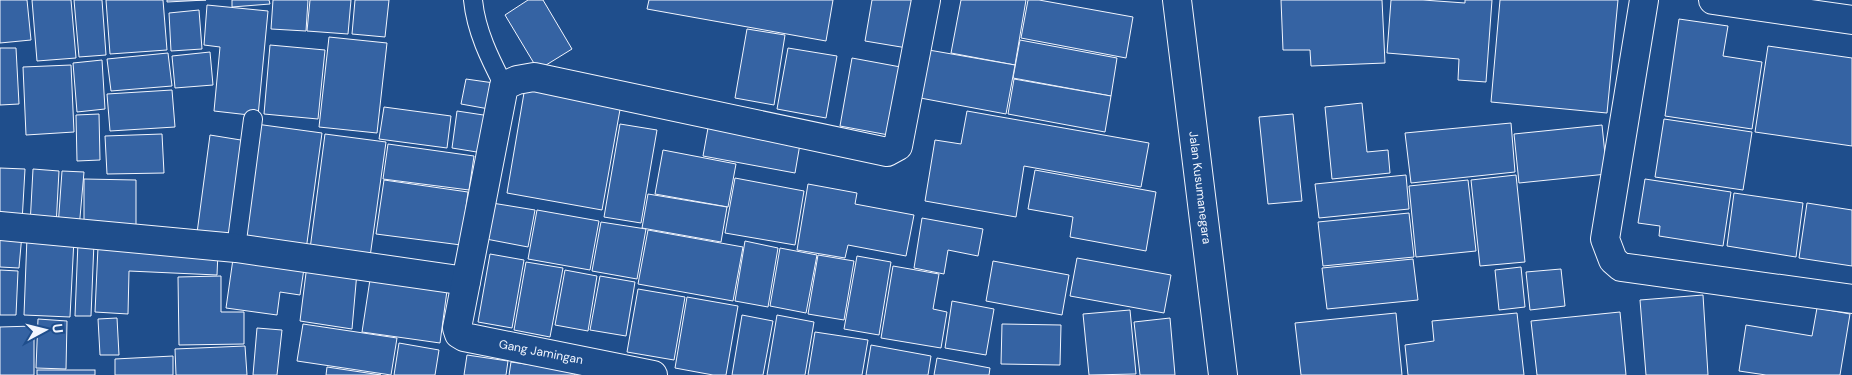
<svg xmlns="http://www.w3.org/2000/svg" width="1852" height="375" font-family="'DM Sans',sans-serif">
  <rect width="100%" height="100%" fill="#1f4e8c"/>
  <g fill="#3563a3" stroke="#f2f6ff">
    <polygon points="0,0 27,0 31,40 0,43"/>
    <polygon points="32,0 71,0 76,58 37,61"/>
    <polygon points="74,0 102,0 106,55 79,57"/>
    <polygon points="106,0 163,0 167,50 110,54"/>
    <polygon points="167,0 206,0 167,2"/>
    <polygon points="232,0 269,0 270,4 232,7"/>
    <polygon points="273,0 308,0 306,31 271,29"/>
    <polygon points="310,0 351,0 348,34 307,31"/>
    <polygon points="355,0 389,0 385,37 352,34"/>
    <polygon points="528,0 543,0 572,49 538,70 505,15"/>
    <polygon points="649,0 833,0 826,41 647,9"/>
    <polygon points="872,0 916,0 907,48 865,41"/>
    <polygon points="961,0 1026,0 1015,65 951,53"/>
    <polygon points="1028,0 1039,0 1133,17 1126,58 1021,38"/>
    <polygon points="1281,0 1382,0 1385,63 1311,66 1310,50 1283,50"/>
    <polygon points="1391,0 1423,0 1465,3 1465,0 1492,0 1486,82 1458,80 1459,59 1387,53"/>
    <polygon points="1500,0 1618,0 1607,113 1491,102"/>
    <polygon points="207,5 268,11 258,116 214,111 220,47 204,45"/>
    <polygon points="199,10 202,49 171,51 169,13"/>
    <polygon points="1679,19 1728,26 1723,56 1762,62 1752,129 1665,116"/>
    <polygon points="747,29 785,35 774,105 735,98"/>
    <polygon points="329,37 387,43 377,133 319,127"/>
    <polygon points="1020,40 1117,58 1111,96 1013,78"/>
    <polygon points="270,45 325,50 318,119 264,114"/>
    <polygon points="1768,46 1852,58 1852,146 1755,132"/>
    <polygon points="0,48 16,48 19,104 0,105"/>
    <polygon points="788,48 837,56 826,118 777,109"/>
    <polygon points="923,49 1015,65 1006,114 915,97"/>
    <polygon points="210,52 213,85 175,88 172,56"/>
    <polygon points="168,53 172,86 111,91 107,59"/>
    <polygon points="852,58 906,68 894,136 840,126"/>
    <polygon points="102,60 105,109 77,112 73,63"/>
    <polygon points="71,65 74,132 26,135 23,67"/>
    <polygon points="466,79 494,83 489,109 461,104"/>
    <polygon points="1014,79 1111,96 1105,132 1008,114"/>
    <polygon points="525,87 621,104 602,210 507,193"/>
    <polygon points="172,90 175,127 110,131 107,94"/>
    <polygon points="1362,103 1367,152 1388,150 1390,173 1332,179 1325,107"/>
    <polygon points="384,107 451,116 447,148 379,139"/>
    <polygon points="457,111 490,116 483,153 452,148"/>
    <polygon points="967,111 1149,143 1141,187 1024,166 1016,217 925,201 935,140 961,144"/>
    <polygon points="99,114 100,160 77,161 76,115"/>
    <polygon points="1293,114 1302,201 1268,204 1259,117"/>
    <polygon points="1664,119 1752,132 1743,190 1655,177"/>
    <polygon points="1511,123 1515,172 1411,183 1405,133"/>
    <polygon points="256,124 322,133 306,250 240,241"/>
    <polygon points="620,124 657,130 641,223 604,217"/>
    <polygon points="1602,125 1607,174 1519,183 1514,134"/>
    <polygon points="708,128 800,144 795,173 703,156"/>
    <polygon points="162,134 164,173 107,174 105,136"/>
    <polygon points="325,134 386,142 370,257 310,249"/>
    <polygon points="210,135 247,141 235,239 197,233"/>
    <polygon points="388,144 474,156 469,190 383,179"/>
    <polygon points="663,150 736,164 728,207 655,194"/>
    <polygon points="0,168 25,169 22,222 0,221"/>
    <polygon points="33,169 59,171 56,226 30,225"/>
    <polygon points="1035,170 1156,192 1146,251 1070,237 1073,217 1028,209"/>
    <polygon points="62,171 84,172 79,229 58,227"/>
    <polygon points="1406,175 1409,209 1319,218 1315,184"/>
    <polygon points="1516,175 1525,262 1480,266 1471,180"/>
    <polygon points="735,178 804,191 795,245 725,233"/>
    <polygon points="84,179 136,180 136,232 84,232"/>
    <polygon points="1645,179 1731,192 1723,246 1659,236 1660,226 1638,223"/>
    <polygon points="384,180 468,192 461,245 376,234"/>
    <polygon points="1468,180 1476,251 1416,257 1409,186"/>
    <polygon points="808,184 857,193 855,204 914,215 906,256 848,245 845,258 797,250"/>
    <polygon points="1734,193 1803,203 1796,257 1727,246"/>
    <polygon points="648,194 727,207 721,242 642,228"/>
    <polygon points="492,203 535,210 528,247 486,239"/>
    <polygon points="1807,203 1852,210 1852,266 1799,258"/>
    <polygon points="537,210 599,221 590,270 528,259"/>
    <polygon points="1409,213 1414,257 1323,266 1318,222"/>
    <polygon points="922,218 983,229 978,256 948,250 944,274 914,268"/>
    <polygon points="601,222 646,229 637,279 592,271"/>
    <polygon points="648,230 743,247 733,301 638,284"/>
    <polygon points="0,232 22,234 19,268 0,267"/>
    <polygon points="27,237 74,239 70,317 24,315"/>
    <polygon points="745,241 778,248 768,307 735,301"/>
    <polygon points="78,242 94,242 91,316 75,316"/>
    <polygon points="98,247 218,252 217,275 129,271 128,314 95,312"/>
    <polygon points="780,248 817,255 806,313 770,306"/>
    <polygon points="234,252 305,262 300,295 280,292 277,315 226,308"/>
    <polygon points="490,254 524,260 512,328 478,322"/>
    <polygon points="818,255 854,261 844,320 808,314"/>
    <polygon points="857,256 891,262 879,335 844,329"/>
    <polygon points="1077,258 1171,275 1164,313 1070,296"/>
    <polygon points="1413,259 1418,300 1327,309 1322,268"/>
    <polygon points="993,261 1069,275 1062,315 986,301"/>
    <polygon points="526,262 563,268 550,337 514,330"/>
    <polygon points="307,265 357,272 352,329 300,321"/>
    <polygon points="893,266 939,274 933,309 947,312 941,348 881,338"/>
    <polygon points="1521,267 1525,307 1499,310 1495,270"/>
    <polygon points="1561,269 1565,306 1530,310 1526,272"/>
    <polygon points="0,270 18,271 16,315 0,315"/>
    <polygon points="565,270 597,276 588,331 555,325"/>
    <polygon points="371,273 448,283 440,343 362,332"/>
    <polygon points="221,276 221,312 244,312 244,344 179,345 178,277"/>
    <polygon points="600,276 635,282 626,336 590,330"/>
    <polygon points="638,289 685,297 674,360 627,352"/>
    <polygon points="1703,295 1708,375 1646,375 1640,300"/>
    <polygon points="687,297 738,306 726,375 713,375 675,368"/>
    <polygon points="952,301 994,309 986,355 945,348"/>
    <polygon points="1817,308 1850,314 1840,375 1766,375 1739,371 1746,325 1812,336"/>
    <polygon points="1130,310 1136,374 1089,375 1083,314"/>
    <polygon points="1620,312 1626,375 1537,375 1531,321"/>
    <polygon points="1396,313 1402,375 1301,375 1295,323"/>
    <polygon points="1517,313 1524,375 1408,375 1405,345 1434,341 1432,321"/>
    <polygon points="742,315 773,321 763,375 732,375"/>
    <polygon points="777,315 814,322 805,375 767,375"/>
    <polygon points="117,318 119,355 100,355 98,319"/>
    <polygon points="1170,318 1175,375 1140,375 1134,322"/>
    <polygon points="38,319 67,321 66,369 36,368"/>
    <polygon points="303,324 397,338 391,375 297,361"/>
    <polygon points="1002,324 1061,325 1060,365 1001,364"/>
    <polygon points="34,326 34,375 0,375 0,327"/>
    <polygon points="257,328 282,330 277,375 253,375"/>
    <polygon points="815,332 868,340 862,375 808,375"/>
    <polygon points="399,343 439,350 435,375 394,375"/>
    <polygon points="871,345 931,356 928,375 866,375"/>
    <polygon points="245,346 247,375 176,375 175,349"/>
    <polygon points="467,355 508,361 506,375 464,375"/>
    <polygon points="173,356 173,375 115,375 115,359"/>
    <polygon points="937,358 990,368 989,375 934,375"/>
    <polygon points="511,362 575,371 575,375 509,375"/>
    <polygon points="327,367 381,375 326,375"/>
    <rect x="37" y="370" width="58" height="5"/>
  </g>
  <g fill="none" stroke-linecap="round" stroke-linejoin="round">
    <defs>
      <g id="service">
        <path d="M473 0C476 31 490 59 504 86"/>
        <polyline points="236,248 253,119"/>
      </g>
      <g id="minor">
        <polyline points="1644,0 1605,239 1613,260 1621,267 1852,299"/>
        <polyline points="1713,0 1852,20"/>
        <polyline points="0,226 236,248 466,281"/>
        <polyline points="653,375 464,337 459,334 457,328 504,86 517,80 534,77 887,152 898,146 926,0"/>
      </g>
      <g id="primary">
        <path id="s1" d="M1177 0 1223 375"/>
      </g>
    </defs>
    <use href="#service" stroke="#f2f6ff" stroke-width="20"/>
    <use href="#minor" stroke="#f2f6ff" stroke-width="30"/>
    <use href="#primary" stroke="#f2f6ff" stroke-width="30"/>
    <use href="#service" stroke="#1f4e8c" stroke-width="18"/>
    <use href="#minor" stroke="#1f4e8c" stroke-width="28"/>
    <use href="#primary" stroke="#1f4e8c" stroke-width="28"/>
  </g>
  <g text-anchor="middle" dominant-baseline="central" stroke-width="4" stroke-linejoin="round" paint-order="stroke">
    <g font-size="12" fill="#f2f6ff" stroke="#1f4e8c">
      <text stroke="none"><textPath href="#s1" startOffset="189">Jalan Kusumanegara</textPath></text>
      <text transform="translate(541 352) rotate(11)">Gang Jamingan</text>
    </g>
  </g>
  <g transform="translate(45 330) rotate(83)" stroke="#1f4e8c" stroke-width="4" paint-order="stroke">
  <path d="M0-4L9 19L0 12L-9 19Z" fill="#f2f6ff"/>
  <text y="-8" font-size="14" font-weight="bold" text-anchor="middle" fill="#f2f6ff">U</text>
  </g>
</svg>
